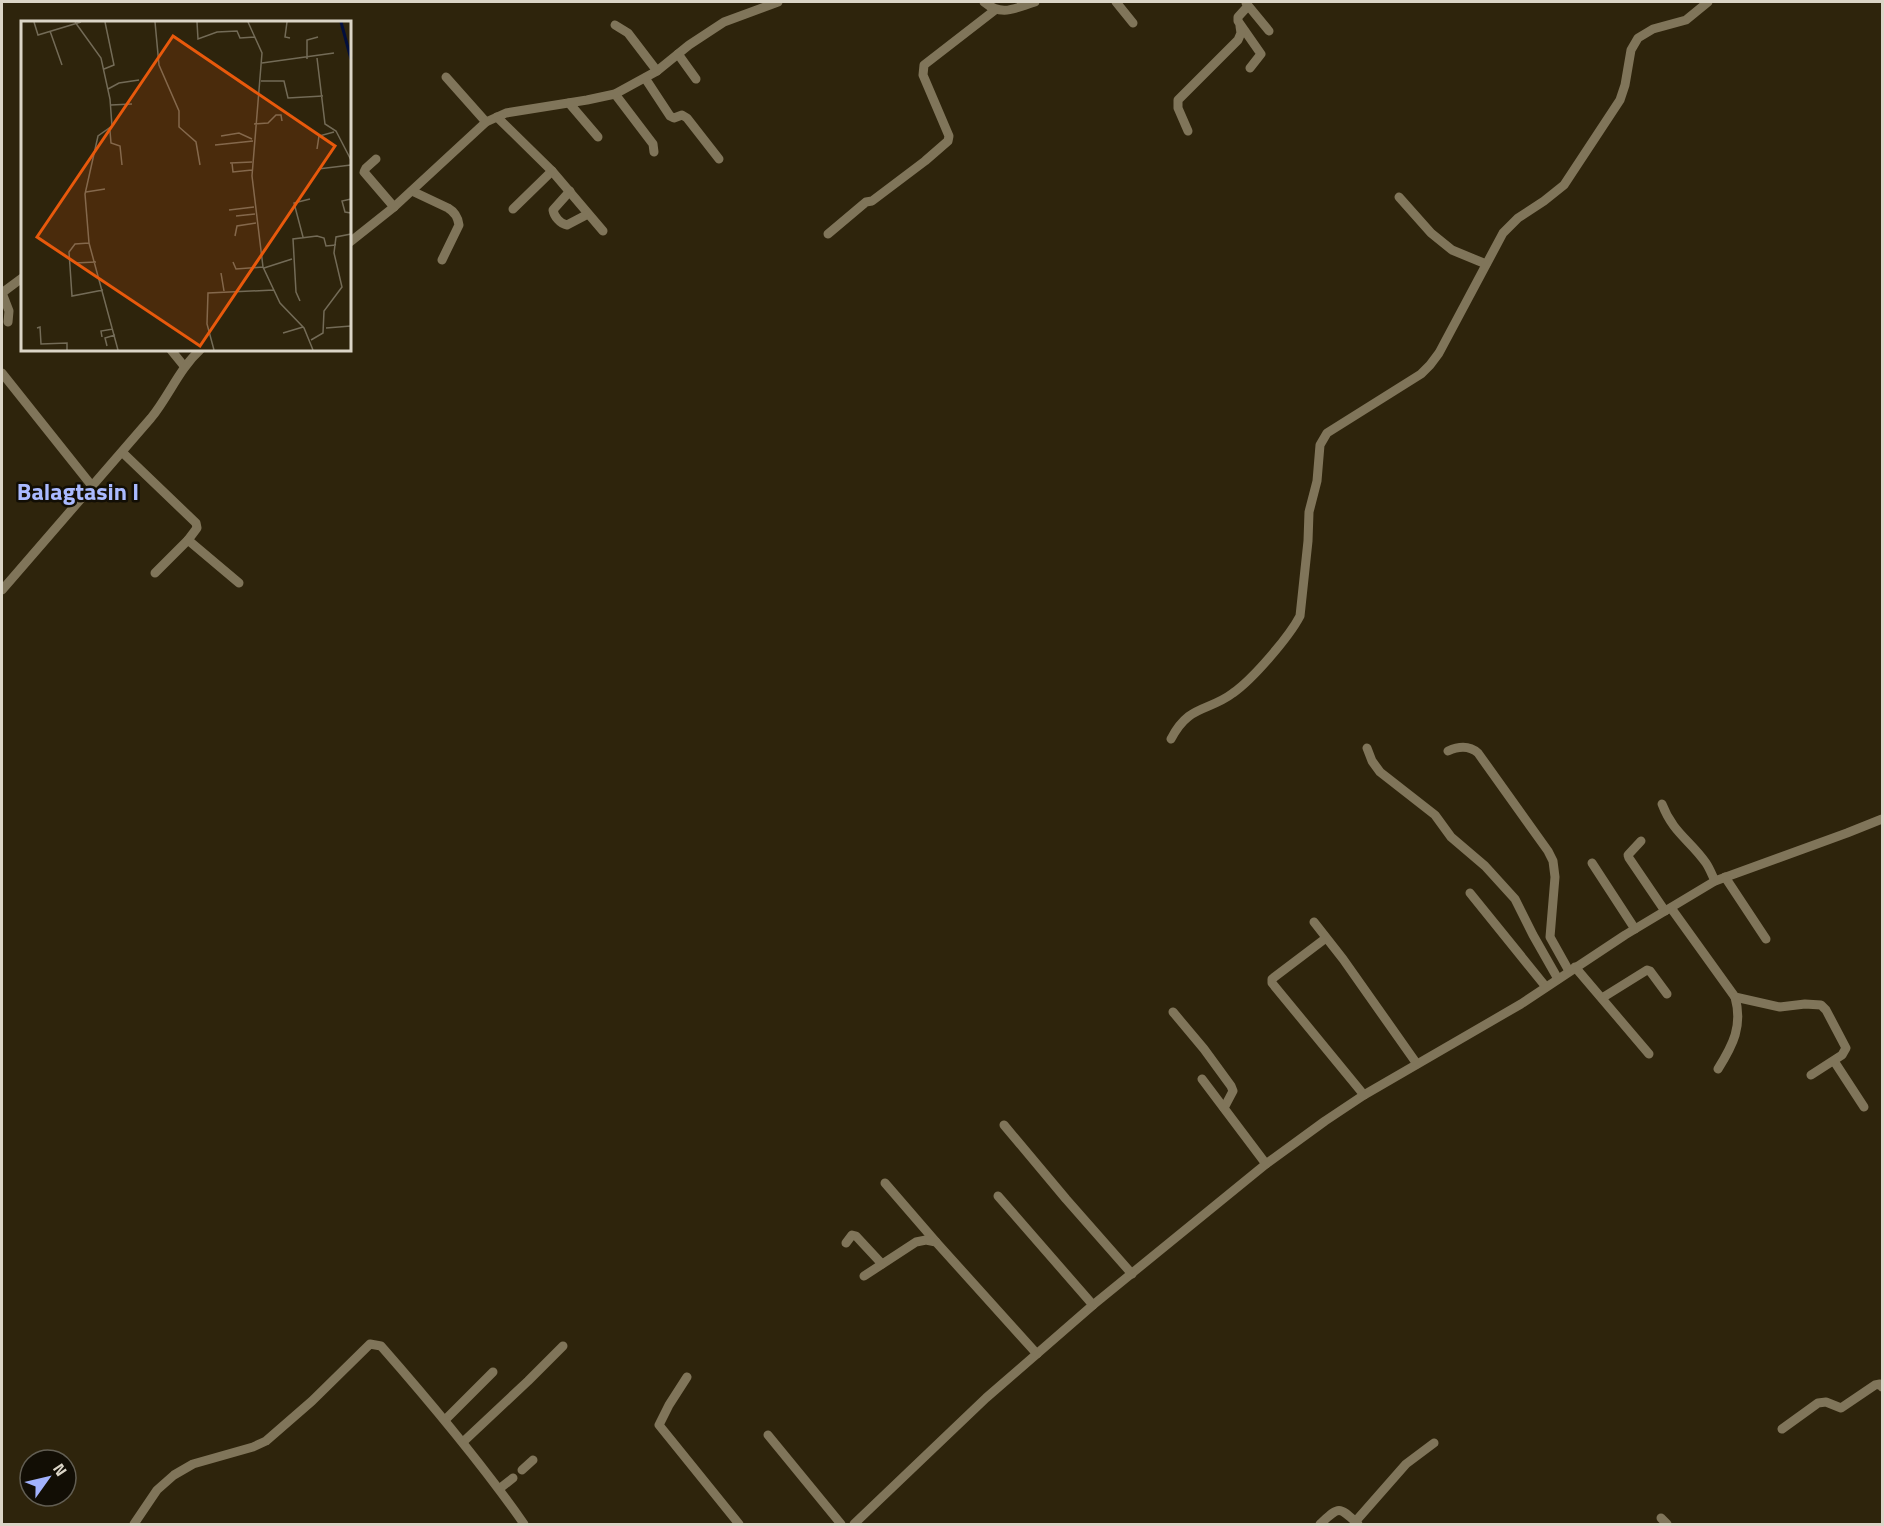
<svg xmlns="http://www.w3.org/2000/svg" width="1884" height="1526" font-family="'Titillium Web',sans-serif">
  <rect width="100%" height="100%" fill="#2e240c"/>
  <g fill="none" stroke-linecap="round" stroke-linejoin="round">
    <g stroke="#80755a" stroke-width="9">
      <path d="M984 2C1002 17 1015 8 1035 2"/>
      <polyline points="1116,2 1133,23"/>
      <polyline points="1246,3 1269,31"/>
      <polyline points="1248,6 1238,17 1238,21 1261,54 1250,68"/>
      <polyline points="615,25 628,33 657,71"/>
      <polyline points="678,54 696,79"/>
      <polyline points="446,77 486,122"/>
      <polyline points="645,78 670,116 674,118 682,115 687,118 719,159"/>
      <polyline points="615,94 653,144 654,152"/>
      <polyline points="569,103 598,137"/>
      <polyline points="497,117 552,171 603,231"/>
      <polyline points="1188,131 1178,108 1178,100 1238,40 1241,33 1240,26"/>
      <polyline points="376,159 366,168 364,172 394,207"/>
      <path d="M412 191 448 208C455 212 458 217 459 225L442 260"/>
      <path d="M570 191 553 210C554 216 560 224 567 225L588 214"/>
      <polyline points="1399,197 1431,233 1452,250 1486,264"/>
      <polyline points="513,209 552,171"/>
      <polyline points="828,234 866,202 872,201 925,161 948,141 949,136 923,75 924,65 995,10"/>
      <polyline points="350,242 394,207 486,122 506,113 587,100 615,94 657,71 689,45 724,22 778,2"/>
      <polyline points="2,293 9,311 8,322"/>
      <polyline points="2,293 22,278"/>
      <polyline points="171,350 184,366"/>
      <polyline points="2,373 92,486"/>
      <polyline points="122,452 196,523 197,528 188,540"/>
      <polyline points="155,573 188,540 239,583"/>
      <path d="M2 590 151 418C169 396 179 369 200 350"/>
      <path d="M1171 739C1189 704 1208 712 1233 693 1253 679 1289 637 1300 616L1308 541 1309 512 1317 481 1320 445 1327 433 1421 374 1430 365 1439 353 1503 233 1518 218 1544 201 1564 185 1620 100 1625 85 1631 50 1638 38 1653 29 1686 20 1708 2"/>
      <polyline points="1367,748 1372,761 1380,772 1435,815 1451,837 1485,866 1515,899 1533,935 1558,979"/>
      <path d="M1448 751C1459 746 1469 745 1478 753L1548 851 1553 861 1555 877 1550 937 1569 971"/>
      <path d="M1662 804C1673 833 1690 840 1706 863 1710 869 1712 875 1715 881"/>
      <polyline points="1641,841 1628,855 1629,858 1665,911"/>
      <polyline points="1592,863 1635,929"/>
      <polyline points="1725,877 1766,939"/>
      <polyline points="1470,893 1546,987"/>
      <polyline points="1671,908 1735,997 1780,1007 1805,1004 1821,1005 1826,1010 1846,1048 1842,1055 1811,1075"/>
      <polyline points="1314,922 1343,959 1417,1064"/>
      <polyline points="1326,938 1272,979 1272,983 1364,1095"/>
      <polyline points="1575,967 1649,1054"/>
      <polyline points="1602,998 1647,970 1650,971 1667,994"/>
      <polyline points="1173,1012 1204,1049 1231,1086 1233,1091 1224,1108"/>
      <polyline points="1834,1061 1864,1107"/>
      <path d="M1718 1069C1733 1045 1743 1026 1735 997"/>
      <polyline points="1202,1079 1266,1164"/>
      <polyline points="1004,1125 1066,1199 1132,1274"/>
      <polyline points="885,1183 936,1242"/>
      <polyline points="998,1196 1093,1305"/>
      <polyline points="846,1243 852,1235 856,1236 882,1264"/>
      <polyline points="864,1276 916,1242 926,1240 936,1242 1037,1354"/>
      <polyline points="687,1377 669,1405 659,1425 739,1524"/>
      <polyline points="445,1420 493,1372"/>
      <polyline points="1782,1429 1818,1403 1826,1402 1841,1408 1875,1385 1880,1384 1882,1387"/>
      <polyline points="768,1435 841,1524"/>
      <polyline points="463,1442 528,1381 563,1346"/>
      <polyline points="522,1470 533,1460"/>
      <polyline points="499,1489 513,1478"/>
      <polyline points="1661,1518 1667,1524"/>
      <polyline points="1355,1522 1406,1464 1434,1443"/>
      <path d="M134 1524 157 1490 174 1475 193 1464 253 1447 266 1441 312 1401 370 1344 381 1346C431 1403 480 1461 524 1524"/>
      <polyline points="854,1524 986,1398 1093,1305 1266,1164 1325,1121 1364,1095 1521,1004 1625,935 1715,881 1847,833 1882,819"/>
      <path d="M1320 1524C1340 1506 1338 1506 1358 1524"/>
    </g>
  </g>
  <g text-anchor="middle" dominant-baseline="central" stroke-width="5" stroke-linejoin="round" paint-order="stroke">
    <g font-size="24" font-weight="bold" fill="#aabaff" stroke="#120e05">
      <text x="78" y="491">Balagtasin I</text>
    </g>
  </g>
  <g transform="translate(21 21)">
    <rect width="330" height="330" fill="#2e240c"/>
    <path fill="none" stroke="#020e3c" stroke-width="3" d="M320 1 330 38"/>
    <path fill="none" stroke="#736b57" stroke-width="1.5" d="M13 1 17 14 60 1M54 1 80 37 89 78 91 105 77 115 64 173 68 222 97 329M134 1 138 44 158 90V106L175 121 179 144M176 1 177 18 196 11 216 10 219 17 234 16M227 1 241 32 231 155 242 246 259 282 283 307 292 329M266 1 264 16 269 17M29 10 41 44M296 37 304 103 315 110 330 139M286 38V19L297 16M241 42 313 32M83 48 93 44 84 1M240 60H263L267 77 302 75M87 68 98 62 118 59M90 84 111 83M233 103 247 102 255 94H260L261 100M89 110 90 122 99 125 101 144M200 115 218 112 231 118M194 124 232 120M296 128 298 115 313 111M209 142 231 141M211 142 212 151 231 149M297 148 330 144M65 171 84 168M330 178 321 180 324 191 330 192M208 189 233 186M215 195 234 193M214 215 216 205 235 202M282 216 273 182 289 178M68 222 54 223 48 231 51 275 82 269M212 241 215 248 242 246M53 242 75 241M243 247 271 238M200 252 203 270M279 280 275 271 272 218 296 215 303 217 305 225 315 224M16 307 19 306 20 323 46 322V329M305 307 330 305M262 312 282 306M81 316 80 310 92 308M290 319 302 312 303 290 321 266 313 232 315 216 330 213M86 325 84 317 94 314M193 329 186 303 187 272 253 269"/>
    <path fill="#e8590c" fill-opacity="0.15" stroke="#e8590c" stroke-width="3" d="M152 15 314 125 179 325 16 216Z"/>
    <rect width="330" height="330" fill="none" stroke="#dbd5c7" stroke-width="3"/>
  </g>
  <rect width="1884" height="1526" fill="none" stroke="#dbd5c7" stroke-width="6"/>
  <g transform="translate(48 1478) rotate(56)"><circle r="28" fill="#120e05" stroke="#625e53" stroke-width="1.5"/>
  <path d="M0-4.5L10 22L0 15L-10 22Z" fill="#a2b2fd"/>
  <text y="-9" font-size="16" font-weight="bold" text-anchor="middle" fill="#dbd5c7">N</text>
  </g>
</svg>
